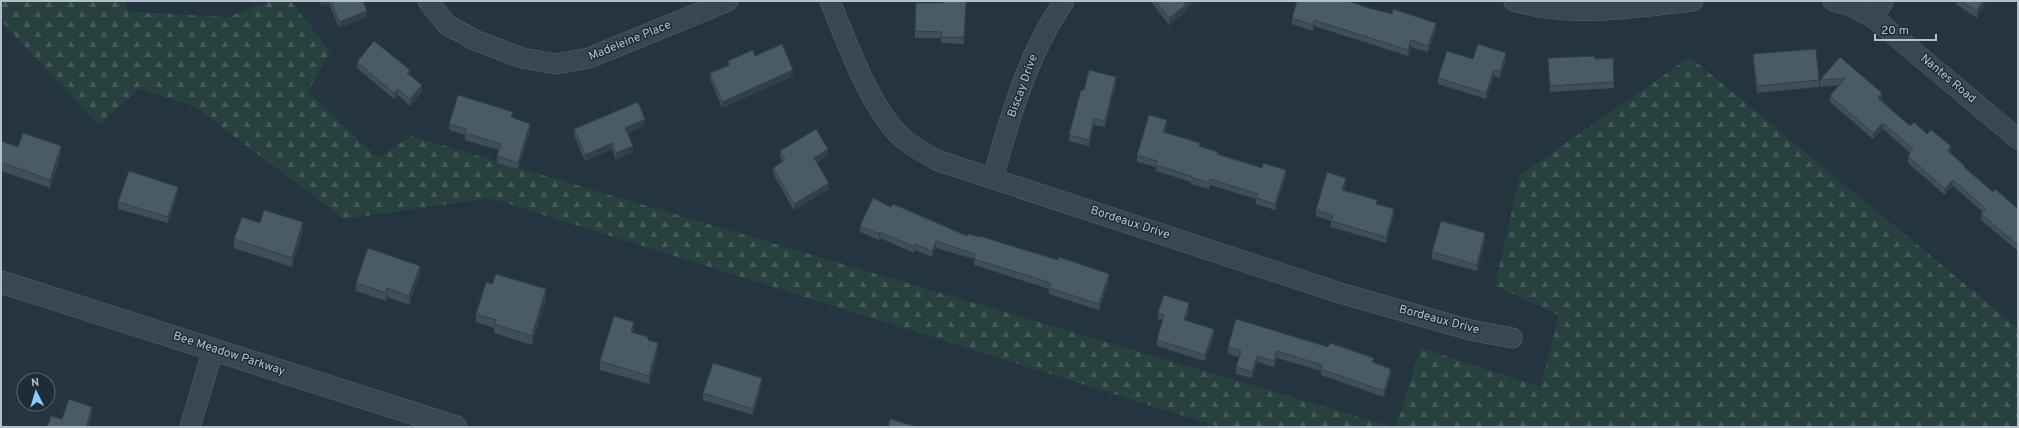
<svg xmlns="http://www.w3.org/2000/svg" width="2019" height="428" font-family="Overpass,sans-serif">
  <defs>
    <pattern id="forest-firs" width="22" height="20" patternUnits="userSpaceOnUse"><rect width="22" height="20" fill="#27413f"/><path d="M5 1l3.5 6h-7zM16 11l3.5 6h-7z" fill="#445b59"/></pattern>
  </defs>
  <rect width="100%" height="100%" fill="#253540"/>
  <g fill="url(#forest-firs)">
    <polygon points="1,1 124,1 128,12 229,17 270,1 291,1 330,52 308,92 378,158 411,136 1393,427 1219,427 490,198 344,219 194,106 139,89 99,125 1,21"/>
    <polygon points="1690,57 2018,328 2018,427 1396,427 1421,348 1541,387 1559,315 1495,286 1520,175"/>
  </g>
  <g fill="none" stroke-linecap="round" stroke-linejoin="round">
    <defs>
      <g id="minor">
        <polyline points="428,1 447,25 477,41 522,58 556,64 589,58 728,1"/>
        <path d="M830 1C845 38 873 116 905 140 914 148 926 153 936 160L1340 293 1470 330 1512 338"/>
        <path d="M1514 1C1572 19 1635 7 1693 1"/>
        <polyline points="1833,1 1851,6 1874,18 2018,139"/>
        <polyline points="1874,18 1883,1"/>
        <path d="M993 177C1012 113 1026 57 1064 1"/>
        <polyline points="190,427 213,350"/>
      </g>
      <polyline id="tertiary" points="1,282 456,427"/>
    </defs>
    <use href="#minor" stroke="#57646d" stroke-width="21"/>
    <use href="#tertiary" stroke="#57646d" stroke-width="23"/>
    <use href="#minor" stroke="#394750" stroke-width="20"/>
    <use href="#tertiary" stroke="#394750" stroke-width="22"/>
  </g>
  <g fill="#3f4e58">
    <polygon points="320,1 363,1 367,17 339,28 329,3 322,6"/>
    <polygon points="1151,1 1195,1 1186,8 1186,11 1169,25 1151,2"/>
    <polygon points="1956,1 1986,1 1977,18 1956,4"/>
    <polygon points="966,5 964,44 941,43 941,38 915,38 915,31"/>
    <polygon points="1369,8 1436,30 1428,52 1411,47 1408,56 1314,26 1313,31 1292,24 1292,18"/>
    <polygon points="1753,54 1819,80 1819,87 1757,93 1753,60"/>
    <polygon points="755,56 793,76 722,108 710,79 710,73 728,66 728,61"/>
    <polygon points="1840,57 1882,100 1881,101 1910,126 1951,153 1965,168 1993,192 2018,209 2018,251 1981,220 1981,214 1983,212 1953,186 1945,195 1908,163 1908,156 1910,153 1883,129 1873,139 1830,102 1830,96 1839,85 1820,87 1820,80"/>
    <polygon points="1548,58 1595,59 1614,82 1614,88 1550,92"/>
    <polygon points="1506,59 1500,78 1494,76 1486,99 1438,84 1438,78"/>
    <polygon points="357,62 410,76 422,92 410,106 398,95 394,99 357,68"/>
    <polygon points="1116,84 1105,127 1094,125 1089,146 1069,141 1069,135 1084,90"/>
    <polygon points="513,118 530,130 518,169 497,163 497,156 499,150 465,140 465,135 449,130 449,124"/>
    <polygon points="645,125 628,133 633,152 616,160 612,149 585,161 574,136 574,129"/>
    <polygon points="1167,126 1165,133 1200,146 1218,155 1286,176 1275,210 1256,204 1256,199 1210,185 1209,189 1191,184 1191,182 1156,171 1156,167 1137,162 1137,155"/>
    <polygon points="1,141 18,147 61,155 50,188 1,171"/>
    <polygon points="780,151 828,155 816,162 829,189 794,210 773,174 773,168 783,162 780,157"/>
    <polygon points="1346,184 1344,190 1377,205 1394,215 1386,243 1331,227 1331,221 1316,216 1316,210"/>
    <polygon points="178,193 168,223 118,209 118,202"/>
    <polygon points="891,207 967,236 1109,280 1099,310 1049,294 1049,289 974,265 974,259 936,248 932,257 915,250 914,253 880,238 879,240 860,232 860,226"/>
    <polygon points="260,223 303,231 292,267 234,248 234,239"/>
    <polygon points="1485,240 1477,271 1432,259 1432,252"/>
    <polygon points="420,274 409,305 387,297 386,301 356,291 356,283"/>
    <polygon points="546,298 532,345 494,333 494,328 476,322 476,314"/>
    <polygon points="1189,309 1186,321 1214,336 1205,361 1157,346 1157,340 1163,320 1158,319 1158,313"/>
    <polygon points="1236,319 1374,362 1391,375 1384,397 1321,375 1321,371 1277,358 1274,367 1257,362 1252,378 1236,374 1236,367 1239,357 1228,354 1228,347"/>
    <polygon points="634,330 633,333 648,340 658,352 649,384 600,370 600,361"/>
    <polygon points="762,384 753,415 703,400 703,393"/>
  </g>
  <g fill="#334047">
    <polygon points="322,1 329,1 329,3 322,6"/>
    <polygon points="1187,1 1195,1 1186,8 1186,11 1169,25 1169,18"/>
    <polygon points="1983,1 1986,1 1977,18 1977,11"/>
    <polygon points="367,11 367,17 339,28 339,22"/>
    <polygon points="1314,20 1314,26 1313,31 1313,25"/>
    <polygon points="1436,23 1436,30 1428,52 1428,46"/>
    <polygon points="1411,40 1411,47 1408,56 1408,50"/>
    <polygon points="1506,53 1506,59 1500,78 1500,71"/>
    <polygon points="410,70 410,76 407,73"/>
    <polygon points="793,70 793,76 722,108 722,102"/>
    <polygon points="1494,70 1494,76 1486,99 1486,93"/>
    <polygon points="1116,77 1116,84 1105,127 1105,121"/>
    <polygon points="422,85 422,92 410,106 410,99"/>
    <polygon points="398,89 398,95 394,99 394,93"/>
    <polygon points="1882,93 1882,100 1878,105 1878,98"/>
    <polygon points="645,119 645,125 625,134 625,128"/>
    <polygon points="1094,119 1094,125 1089,146 1089,140"/>
    <polygon points="1167,120 1167,126 1163,138 1163,132"/>
    <polygon points="1883,123 1883,129 1873,139 1873,133"/>
    <polygon points="530,124 530,130 518,169 518,163"/>
    <polygon points="612,143 612,149 585,161 585,155"/>
    <polygon points="61,146 61,155 50,188 50,180"/>
    <polygon points="633,146 633,152 616,160 616,153"/>
    <polygon points="1951,146 1951,153 1948,157 1948,151"/>
    <polygon points="828,149 828,155 814,164 814,158"/>
    <polygon points="1286,170 1286,176 1275,210 1275,204"/>
    <polygon points="1346,178 1346,184 1342,196 1342,190"/>
    <polygon points="1210,179 1210,185 1209,189 1209,183"/>
    <polygon points="1953,180 1953,186 1945,195 1945,189"/>
    <polygon points="829,183 829,189 794,210 794,204"/>
    <polygon points="178,187 178,193 168,223 168,217"/>
    <polygon points="1394,209 1394,215 1386,243 1386,237"/>
    <polygon points="303,222 303,231 292,267 292,258"/>
    <polygon points="880,232 880,238 879,240 879,234"/>
    <polygon points="1485,233 1485,240 1477,271 1477,265"/>
    <polygon points="936,241 936,248 932,257 932,251"/>
    <polygon points="915,244 915,250 914,253 914,247"/>
    <polygon points="420,266 420,274 409,305 409,296"/>
    <polygon points="1109,274 1109,280 1099,310 1099,304"/>
    <polygon points="387,288 387,297 386,301 386,293"/>
    <polygon points="546,289 546,298 532,345 532,336"/>
    <polygon points="1189,303 1189,309 1184,326 1184,320"/>
    <polygon points="634,322 634,330 631,341 631,332"/>
    <polygon points="1214,329 1214,336 1205,361 1205,355"/>
    <polygon points="658,343 658,352 649,384 649,376"/>
    <polygon points="1277,351 1277,358 1274,367 1274,361"/>
    <polygon points="1257,356 1257,362 1252,378 1252,372"/>
    <polygon points="1391,369 1391,375 1384,397 1384,391"/>
    <polygon points="762,378 762,384 753,415 753,409"/>
    <polygon points="92,407 92,416 89,427 86,427"/>
  </g>
  <g fill="#495b66" stroke="#334047">
    <polygon points="331,1 363,1 367,11 339,22"/>
    <polygon points="943,1 966,1 964,37 941,37 942,32 915,31 916,3 943,3"/>
    <polygon points="1155,1 1187,1 1184,3 1186,5 1169,18"/>
    <polygon points="1297,1 1348,1 1369,8 1392,14 1393,9 1436,23 1428,46 1411,40 1408,50 1314,20 1313,25 1292,18"/>
    <polygon points="1961,1 1983,1 1977,11"/>
    <polygon points="374,41 410,70 407,73 422,85 410,99 398,89 394,93 357,62"/>
    <polygon points="782,44 793,70 722,102 710,73 730,65 728,61 753,50 755,56"/>
    <polygon points="1478,44 1506,53 1500,71 1494,70 1486,93 1438,78 1447,51 1473,59"/>
    <polygon points="1816,49 1819,80 1757,86 1753,54"/>
    <polygon points="1595,56 1595,59 1613,58 1614,82 1550,86 1548,58"/>
    <polygon points="1840,57 1882,93 1878,98 1910,126 1914,122 1927,134 1931,130 1951,146 1948,151 1965,166 1964,167 1993,192 1995,189 2018,209 2018,245 1981,214 1986,209 1953,180 1945,189 1908,156 1913,149 1883,123 1873,133 1830,96 1845,78 1820,80"/>
    <polygon points="1089,70 1116,77 1105,121 1094,119 1089,140 1069,135 1081,90 1084,90"/>
    <polygon points="458,95 513,112 511,117 530,124 518,163 497,156 501,144 465,133 466,129 449,124"/>
    <polygon points="638,102 645,119 625,128 633,146 616,153 612,143 585,155 574,129"/>
    <polygon points="1149,115 1167,120 1163,132 1200,143 1199,146 1218,152 1217,154 1262,168 1263,163 1286,170 1275,204 1256,198 1258,194 1210,179 1209,183 1191,177 1191,176 1156,165 1157,161 1137,155"/>
    <polygon points="816,129 828,149 814,158 829,183 794,204 773,168 785,160 780,151"/>
    <polygon points="23,133 61,146 50,180 1,162 1,141 18,147"/>
    <polygon points="129,171 178,187 168,217 118,202"/>
    <polygon points="1327,172 1346,178 1342,190 1377,200 1376,204 1394,209 1386,237 1331,221 1333,215 1316,210"/>
    <polygon points="873,198 891,207 893,204 967,236 968,234 979,237 979,236 1058,260 1059,257 1109,274 1099,304 1049,288 1051,283 974,259 975,254 936,241 932,251 915,244 914,247 880,232 879,234 860,226"/>
    <polygon points="264,210 303,222 292,258 234,239 242,217 260,223"/>
    <polygon points="1441,221 1485,233 1477,265 1432,252"/>
    <polygon points="368,248 420,266 409,296 387,288 386,293 356,283"/>
    <polygon points="496,274 546,289 532,336 494,324 496,320 476,314 486,282 492,284"/>
    <polygon points="1164,295 1189,303 1184,320 1214,329 1205,355 1157,340 1164,315 1158,313"/>
    <polygon points="614,316 634,322 631,332 648,337 648,340 658,343 649,376 600,361"/>
    <polygon points="1236,319 1328,347 1330,343 1374,358 1372,362 1391,369 1384,391 1321,369 1322,365 1277,351 1274,361 1257,356 1252,372 1236,367 1241,351 1228,347"/>
    <polygon points="713,363 762,378 753,409 703,393"/>
    <polygon points="69,399 92,407 86,427 47,427 51,416 62,419"/>
    <polygon points="890,419 917,427 888,427"/>
  </g>
  <g text-anchor="middle" dominant-baseline="central" stroke-width="3" stroke-linejoin="round" paint-order="stroke">
    <g font-size="12" fill="#b5c1ca" stroke="#1e2c35">
      <text transform="translate(630 41) rotate(-22)">Madeleine Place</text>
      <text transform="translate(1948 79) rotate(40)">Nantes Road</text>
      <text transform="translate(1023 86) rotate(-70)">Biscay Drive</text>
      <text transform="translate(1130 223) rotate(18)">Bordeaux Drive</text>
      <text transform="translate(1439 320) rotate(15)">Bordeaux Drive</text>
      <text transform="translate(229 354) rotate(18)">Bee Meadow Parkway</text>
    </g>
  </g>
  <rect width="2019" height="428" fill="none" stroke="#b5c1ca" stroke-width="4"/>
  <g transform="translate(36 392) rotate(355)"><circle r="19" fill="#1e2c35" stroke="#5a6871"/>
  <path d="M0-3L7 15L0 10L-7 15Z" fill="#8bcafa"/>
  <text y="-6" font-size="11" font-weight="bold" text-anchor="middle" fill="#b5c1ca">N</text>
  </g>
  <path d="M1875 34v6h61v-6" fill="none" stroke="#b5c1ca" stroke-width="2"/>
  <text x="1881" y="34" font-size="12" fill="#b5c1ca" stroke="#1e2c35" stroke-width="3" paint-order="stroke">20 m</text>
</svg>
